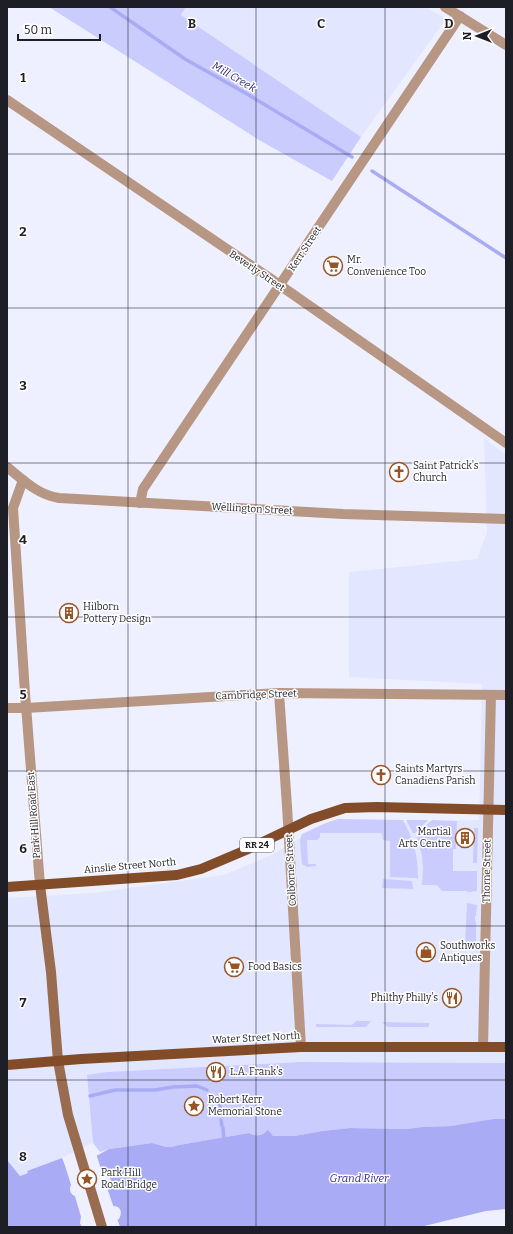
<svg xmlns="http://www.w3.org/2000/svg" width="513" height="1234" font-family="Bitter,serif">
  <rect width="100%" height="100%" fill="#eff0ff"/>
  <g fill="#e3e6ff">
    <polygon points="186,7 426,7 446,19 361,137 181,15"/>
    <polygon points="484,438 506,455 506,1063 300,1062 107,1072 87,1075 93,1143 62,1158 27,1171 28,1173 20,1176 7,1160 7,898 93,893 224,875 273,854 322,826 396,822 479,820 482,684 349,677 349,572 477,559 487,532"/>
  </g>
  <g fill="#c9ccfc">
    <polygon points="49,7 186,7 181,15 361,137 332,181 259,140"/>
    <path d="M338 819 403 820C414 841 418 855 418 879L416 878 390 877V841L383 840 382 833H320V837L317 840H307L308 864H316V866L307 867 302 864 300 840 302 834 326 823Z"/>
    <polygon points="406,820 428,820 415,833 413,833"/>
    <polygon points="432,820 458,821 457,822 456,849 453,849 453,871 477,871 477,891 467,892 467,891 442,891 437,885 422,885 423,868 422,856 417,837 418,834"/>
    <polygon points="474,828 478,828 477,863 473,863"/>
    <polygon points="383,879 412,881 413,889 382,888"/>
    <polygon points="467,903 477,905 476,916 475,916 475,921 476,922 476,946 465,946"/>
    <polygon points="356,1021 371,1021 366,1027 316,1027 316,1024 352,1025"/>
    <polygon points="382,1022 429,1023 429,1027 388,1027"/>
    <path d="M300 1062 506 1063V1119L451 1126 422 1127 406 1129 350 1128 322 1131 294 1136H273L265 1132C259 1136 255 1137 249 1133L179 1145 172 1147H166L152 1143 109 1149 100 1152 93 1143 87 1075 107 1072Z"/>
  </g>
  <path fill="#a9acf5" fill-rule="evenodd" d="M494 1119H506V1209L486 1211 420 1227H90L119 1219C122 1213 122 1208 115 1206L81 1217 80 1223 82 1227H7V1160L20 1176 28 1173 27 1171 62 1158 65 1165 98 1155 109 1149 152 1143 166 1147H172L179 1145 249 1133C256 1137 262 1136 268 1130L273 1136H294L322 1131 350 1128 406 1129 422 1127 451 1126ZM103 1174H108L110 1177 111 1182 108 1186 75 1196C70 1194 69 1190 71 1185Z"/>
  <g fill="#eff0ff">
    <polygon points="96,1153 103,1176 73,1187 72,1188 62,1156 64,1157 65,1163"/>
    <polygon points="106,1185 114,1208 82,1220 74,1193"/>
    <polygon points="117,1218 120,1227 88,1227 89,1225"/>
  </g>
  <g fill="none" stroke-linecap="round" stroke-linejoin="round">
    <g stroke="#a9acf5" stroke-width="3.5">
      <polyline points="110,7 185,59 247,94 352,157"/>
      <polyline points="372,171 506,258"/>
      <polyline points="90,1096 115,1090 155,1090 173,1087 197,1086 207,1090"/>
      <polyline points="218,1096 221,1111"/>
      <polyline points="221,1120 222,1126"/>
      <polyline points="223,1128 224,1141"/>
    </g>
    <g stroke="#b79784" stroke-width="10">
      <polyline points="445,7 506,45"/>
      <path d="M7 467C23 480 38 495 59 498L343 514 506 519"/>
      <polyline points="23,480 13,508 25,693 40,885"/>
      <polyline points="140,503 143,489 460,16"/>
      <polyline points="279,693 287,806 301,1047"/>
      <polyline points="7,708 26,708 279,693 506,695"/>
      <polyline points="483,1047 491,695"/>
    </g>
    <polyline stroke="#b79784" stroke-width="10" points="7,100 271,279 506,443"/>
    <polyline stroke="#996c50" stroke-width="10" points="40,885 51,972 58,1061 68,1115 102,1227"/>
    <g stroke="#824c29" stroke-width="10">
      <polyline points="7,887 177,875 201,869 246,850 311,819 345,808 377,807 506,810"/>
      <polyline points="7,1065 81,1059 301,1047 506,1047"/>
    </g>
  </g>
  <path fill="none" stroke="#1e1e27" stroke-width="1" stroke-opacity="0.55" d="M128 7V1227M256 7V1227M385 7V1227M7 154H506M7 308H506M7 463H506M7 617H506M7 771H506M7 926H506M7 1080H506"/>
  <defs>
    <symbol id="supermarket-ring" viewBox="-11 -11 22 22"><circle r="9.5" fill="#fff" stroke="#985425" stroke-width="1.5"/><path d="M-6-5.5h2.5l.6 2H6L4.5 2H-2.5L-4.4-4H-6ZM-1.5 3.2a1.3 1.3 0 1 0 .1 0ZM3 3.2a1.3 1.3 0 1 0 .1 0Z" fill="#985425"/></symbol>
    <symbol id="church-ring" viewBox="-11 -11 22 22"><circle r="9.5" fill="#fff" stroke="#985425" stroke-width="1.5"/><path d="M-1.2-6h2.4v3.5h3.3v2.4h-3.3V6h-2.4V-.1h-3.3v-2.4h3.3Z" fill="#985425"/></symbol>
    <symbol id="building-ring" viewBox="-11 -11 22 22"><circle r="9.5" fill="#fff" stroke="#985425" stroke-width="1.5"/><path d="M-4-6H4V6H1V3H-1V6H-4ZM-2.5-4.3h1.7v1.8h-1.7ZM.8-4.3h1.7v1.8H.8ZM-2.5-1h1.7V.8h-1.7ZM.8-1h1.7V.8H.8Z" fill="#985425"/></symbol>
    <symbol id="shop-ring" viewBox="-11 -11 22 22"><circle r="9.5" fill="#fff" stroke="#985425" stroke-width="1.5"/><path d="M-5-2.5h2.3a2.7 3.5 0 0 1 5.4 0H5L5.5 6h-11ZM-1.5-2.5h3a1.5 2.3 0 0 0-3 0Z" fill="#985425"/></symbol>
    <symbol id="restaurant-ring" viewBox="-11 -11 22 22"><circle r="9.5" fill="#fff" stroke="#985425" stroke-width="1.5"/><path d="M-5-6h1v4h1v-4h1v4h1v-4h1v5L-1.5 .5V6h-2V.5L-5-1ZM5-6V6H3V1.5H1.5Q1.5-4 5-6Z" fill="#985425"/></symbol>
    <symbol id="sight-ring" viewBox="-11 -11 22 22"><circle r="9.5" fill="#fff" stroke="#985425" stroke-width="1.5"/><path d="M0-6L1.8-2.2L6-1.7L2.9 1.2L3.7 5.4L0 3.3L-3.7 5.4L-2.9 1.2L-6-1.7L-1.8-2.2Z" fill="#985425"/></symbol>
  </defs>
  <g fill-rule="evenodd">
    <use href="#supermarket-ring" x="322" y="255" width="22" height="22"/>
    <use href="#church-ring" x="388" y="461" width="22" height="22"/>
    <use href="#building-ring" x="58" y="602" width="22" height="22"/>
    <use href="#church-ring" x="370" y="764" width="22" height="22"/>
    <use href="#building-ring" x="454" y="827" width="22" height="22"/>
    <use href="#shop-ring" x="415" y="941" width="22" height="22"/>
    <use href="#supermarket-ring" x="223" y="956" width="22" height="22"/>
    <use href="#restaurant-ring" x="441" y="987" width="22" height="22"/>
    <use href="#restaurant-ring" x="205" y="1061" width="22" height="22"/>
    <use href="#sight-ring" x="183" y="1095" width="22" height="22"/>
    <use href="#sight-ring" x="76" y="1168" width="22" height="22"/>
  </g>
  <g text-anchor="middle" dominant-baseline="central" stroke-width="3" stroke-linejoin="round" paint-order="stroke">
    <rect fill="#fff" stroke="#626268" stroke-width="1" x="240" y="838" width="34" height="14" rx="3"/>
    <g font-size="9" font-weight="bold" fill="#1e1e27">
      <text x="257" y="845">RR 24</text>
    </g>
    <g font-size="10" fill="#1e1e27" stroke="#fff">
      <text transform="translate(305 249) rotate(-57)">Kerr Street</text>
      <text transform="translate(257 271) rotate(34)">Beverly Street</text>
      <text transform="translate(252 509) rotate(3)">Wellington Street</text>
      <text transform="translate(256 695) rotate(-2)">Cambridge Street</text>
      <text transform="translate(34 815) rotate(-94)">Park Hill Road East</text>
      <text transform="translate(130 866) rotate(-5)">Ainslie Street North</text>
      <text transform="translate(291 870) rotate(-93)">Colborne Street</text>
      <text transform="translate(487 871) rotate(-89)">Thorne Street</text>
      <text transform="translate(256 1038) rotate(-3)">Water Street North</text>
    </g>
    <g font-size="10" fill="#1e1e27" stroke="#fff" text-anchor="start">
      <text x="347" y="260">Mr.<tspan x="347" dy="12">Convenience Too</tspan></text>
      <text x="413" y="466">Saint Patrick's<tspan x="413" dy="12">Church</tspan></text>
      <text x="83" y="607">Hilborn<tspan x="83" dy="12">Pottery Design</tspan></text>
      <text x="395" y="769">Saints Martyrs<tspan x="395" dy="12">Canadiens Parish</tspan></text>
      <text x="451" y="832" text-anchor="end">Martial<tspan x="451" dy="12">Arts Centre</tspan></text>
      <text x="440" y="946">Southworks<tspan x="440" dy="12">Antiques</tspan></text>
      <text x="248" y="967">Food Basics</text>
      <text x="438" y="998" text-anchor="end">Philthy Philly's</text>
      <text x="230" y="1072">L.A. Frank's</text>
      <text x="208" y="1100">Robert Kerr<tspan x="208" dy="12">Memorial Stone</tspan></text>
      <text x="101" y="1173">Park Hill<tspan x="101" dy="12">Road Bridge</tspan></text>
    </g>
    <g font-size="11" font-style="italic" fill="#332b7e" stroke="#fff">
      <text transform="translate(234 77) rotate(30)">Mill Creek</text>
      <text x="359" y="1178">Grand River</text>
    </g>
  </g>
  <g font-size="13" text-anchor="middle" font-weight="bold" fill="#1e1e27" stroke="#fff" stroke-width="3" stroke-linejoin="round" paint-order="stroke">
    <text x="192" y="28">B</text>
    <text x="321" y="28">C</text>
    <text x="449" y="28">D</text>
    <text x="23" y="82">1</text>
    <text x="23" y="236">2</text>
    <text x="23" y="390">3</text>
    <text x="23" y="544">4</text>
    <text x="23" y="699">5</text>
    <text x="23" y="853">6</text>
    <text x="23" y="1007">7</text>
    <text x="23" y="1161">8</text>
  </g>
  <rect width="513" height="1234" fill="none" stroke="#1e1e27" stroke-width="16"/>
  <g transform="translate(477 36) rotate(270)" stroke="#ffffff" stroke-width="3" paint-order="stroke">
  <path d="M0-3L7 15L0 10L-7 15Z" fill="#1e1e27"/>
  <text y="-6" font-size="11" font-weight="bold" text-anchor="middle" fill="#1e1e27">N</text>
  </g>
  <path d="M18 34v6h82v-6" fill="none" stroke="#1e1e27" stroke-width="2"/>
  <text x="24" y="34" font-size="12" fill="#1e1e27" stroke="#ffffff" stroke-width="3" paint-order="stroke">50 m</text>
</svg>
